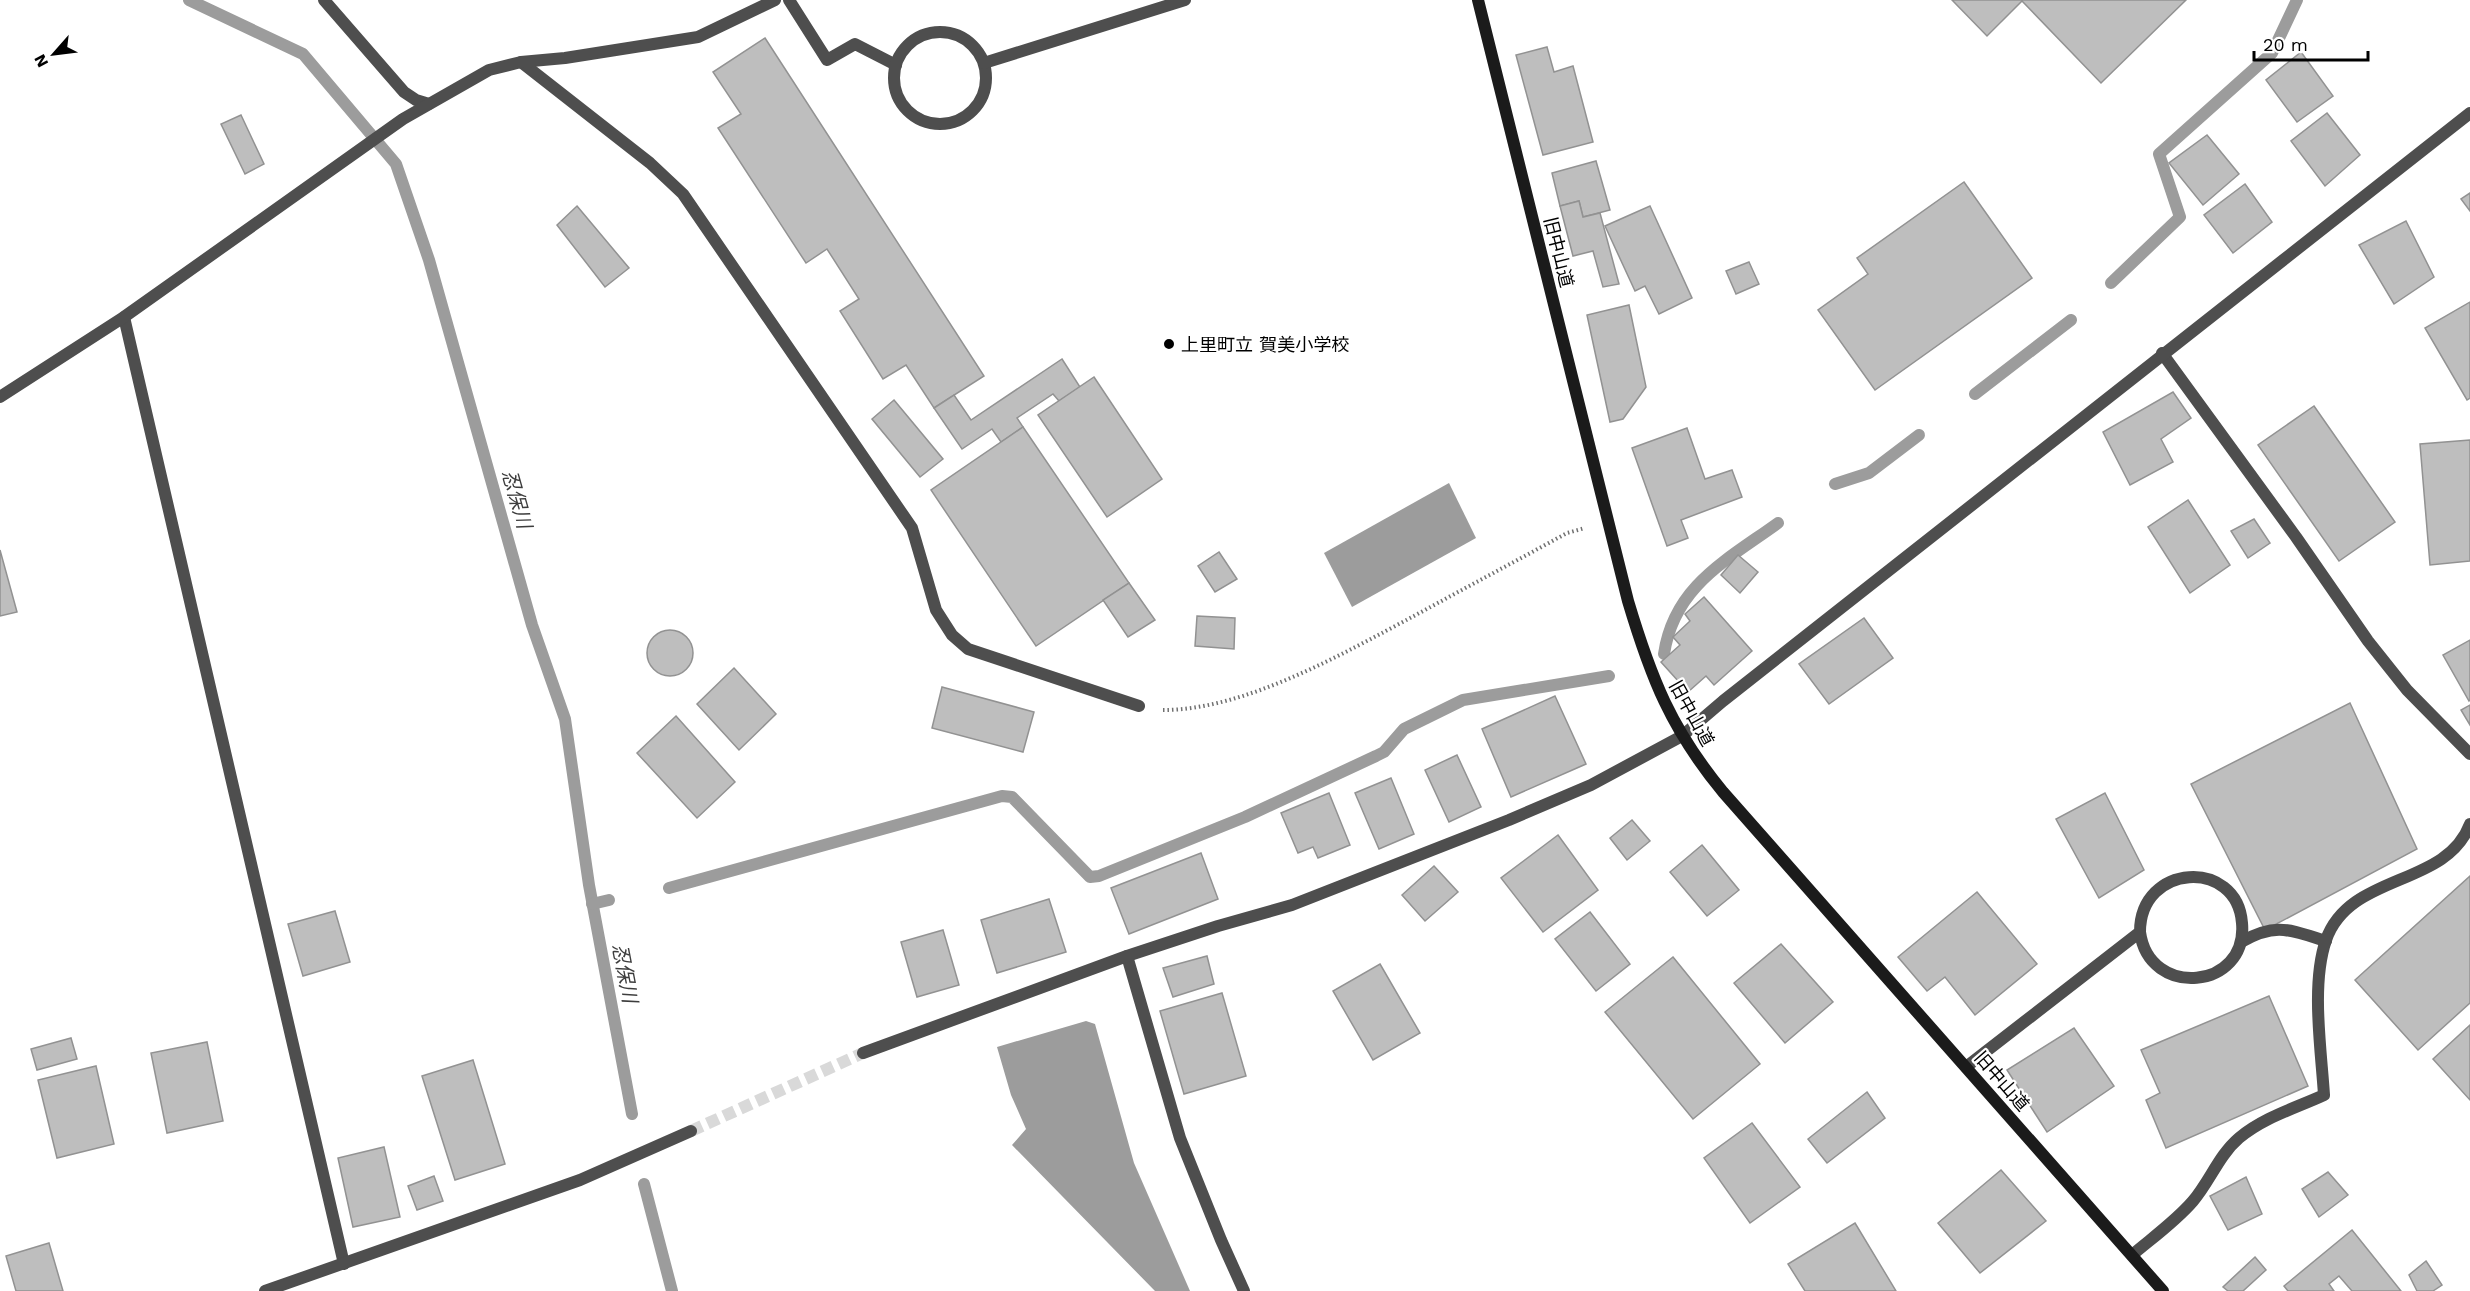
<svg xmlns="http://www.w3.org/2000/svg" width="2470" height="1291" font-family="'Work Sans','Noto Sans JP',sans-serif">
  <rect width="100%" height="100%" fill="#fff"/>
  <g fill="#9c9c9c">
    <polygon points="1449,483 1476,538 1352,607 1324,553"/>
    <polygon points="1086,1021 1095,1024 1134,1163 1190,1291 1155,1291 1012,1145 1026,1129 1011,1095 997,1047"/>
  </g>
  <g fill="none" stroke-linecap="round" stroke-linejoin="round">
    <g stroke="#9c9c9c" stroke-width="12">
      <polyline points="189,0 303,54 396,164 429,260 532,625 565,719 589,885 632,1114"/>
      <polyline points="2111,283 2180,217 2159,154 2272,53 2297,0"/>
      <polyline points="1975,394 2071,320"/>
      <polyline points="1835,484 1869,473 1919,435"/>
      <path d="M1664 654C1674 586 1727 560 1778 523"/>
      <polyline points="669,888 1002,796 1012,797 1090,877 1099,876 1245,817 1376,756 1384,752 1404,729 1463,700 1609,676"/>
      <polyline points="592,904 609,900"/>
      <polyline points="644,1184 672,1291"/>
    </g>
  </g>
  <g fill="#bebebe" stroke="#929292" stroke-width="1.5">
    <polygon points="1952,0 2186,0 2101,83 2022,1 1987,36"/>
    <polygon points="765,38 984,376 934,408 906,365 883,379 840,311 859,299 827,249 806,263 718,128 741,114 713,72"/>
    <polygon points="1547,47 1554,72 1573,66 1593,142 1543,155 1516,55"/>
    <polygon points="2301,52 2333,96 2297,122 2266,80"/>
    <polygon points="2327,113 2360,155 2325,186 2291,141"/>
    <polygon points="241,115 264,164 245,174 221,124"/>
    <polygon points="2207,135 2239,174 2203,205 2169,163"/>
    <polygon points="1596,161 1610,210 1583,217 1579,201 1560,206 1552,173"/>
    <polygon points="1964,182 2032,278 1875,390 1818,310 1868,274 1857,258"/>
    <polygon points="2245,184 2272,222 2233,253 2204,215"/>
    <polygon points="2470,193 2470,211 2461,199"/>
    <polygon points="1579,201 1583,217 1600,213 1619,284 1603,287 1593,251 1573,256 1560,206"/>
    <polygon points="577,206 629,268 605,287 557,225"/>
    <polygon points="1650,206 1692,298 1659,314 1645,286 1635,291 1605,226"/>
    <polygon points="2406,221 2434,277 2394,304 2359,245"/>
    <polygon points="1749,262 1759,284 1736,294 1726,271"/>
    <polygon points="2470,302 2470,398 2467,400 2425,328"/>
    <polygon points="1629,305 1646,387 1623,419 1610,422 1587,315"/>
    <polygon points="1062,359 1080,387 1059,401 1053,394 1017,418 1023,427 1001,442 992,429 962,449 934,408 954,395 971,420"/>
    <polygon points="1094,377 1162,479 1107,517 1038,415"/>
    <polygon points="2173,392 2191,418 2161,439 2173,462 2130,485 2103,432"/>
    <polygon points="894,400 943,459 920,477 872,419"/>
    <polygon points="2314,406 2395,522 2339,561 2258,445"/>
    <polygon points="1023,427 1129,583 1036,646 931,490"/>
    <polygon points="1687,428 1705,479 1732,470 1742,497 1681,520 1688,538 1667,546 1632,448"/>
    <polygon points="2470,440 2470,561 2430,565 2420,444"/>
    <polygon points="2188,500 2230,565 2190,593 2148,527"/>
    <polygon points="2254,519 2270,543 2248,558 2231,531"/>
    <polygon points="0,550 17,612 0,616"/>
    <polygon points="1219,552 1237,579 1215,592 1198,566"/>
    <polygon points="1738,555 1758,572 1740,593 1721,575"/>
    <polygon points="1129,583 1155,620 1128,637 1103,600"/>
    <polygon points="1704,597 1752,651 1714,685 1706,676 1688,692 1661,662 1680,645 1673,637 1690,621 1685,614"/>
    <polygon points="1197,616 1235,618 1234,649 1195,646"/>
    <polygon points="1864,618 1893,658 1829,704 1799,664"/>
    <circle cx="670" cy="653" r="23"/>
    <polygon points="2470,640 2470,700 2469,701 2443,655"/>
    <polygon points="734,668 776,714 739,750 697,704"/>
    <polygon points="942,687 1034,712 1023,752 932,728"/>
    <polygon points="1555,696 1586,764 1511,797 1482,729"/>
    <polygon points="2350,703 2417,849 2265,930 2191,784"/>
    <polygon points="2470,705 2470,725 2461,710"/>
    <polygon points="676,716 735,782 697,818 637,753"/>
    <polygon points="1457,755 1481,807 1449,822 1425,770"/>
    <polygon points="1391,778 1414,834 1379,849 1355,793"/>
    <polygon points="1329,793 1350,845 1318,858 1313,847 1298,853 1281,813"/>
    <polygon points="2105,793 2144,870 2099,898 2056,819"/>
    <polygon points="1632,820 1650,841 1627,860 1610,838"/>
    <polygon points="1558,835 1598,890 1543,932 1501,878"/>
    <polygon points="1702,845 1739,890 1707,916 1670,872"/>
    <polygon points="1201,853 1218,899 1129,934 1111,888"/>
    <polygon points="1434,866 1458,892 1425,921 1402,895"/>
    <polygon points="2470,876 2470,1003 2418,1050 2355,980"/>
    <polygon points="1977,892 2037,964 1975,1015 1945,977 1927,991 1898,957"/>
    <polygon points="1049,899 1066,952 997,973 981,920"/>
    <polygon points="335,911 350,962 303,976 288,924"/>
    <polygon points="1590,912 1630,964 1596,991 1555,939"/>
    <polygon points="943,930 959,985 917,997 901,942"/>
    <polygon points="1781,944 1833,1002 1785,1043 1734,983"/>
    <polygon points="1207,956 1214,984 1173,997 1163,968"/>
    <polygon points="1673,957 1760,1064 1693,1119 1605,1012"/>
    <polygon points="1380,964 1420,1033 1373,1060 1333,991"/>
    <polygon points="1222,993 1246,1076 1184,1094 1160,1011"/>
    <polygon points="2269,996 2308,1086 2166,1148 2146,1100 2160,1093 2141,1050"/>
    <polygon points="2470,1025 2470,1100 2433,1059"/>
    <polygon points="2074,1028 2114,1086 2047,1132 2007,1070"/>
    <polygon points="71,1038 77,1059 37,1070 31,1049"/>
    <polygon points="207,1042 223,1121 167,1133 151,1053"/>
    <polygon points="473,1060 505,1164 455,1180 422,1076"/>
    <polygon points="96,1066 114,1144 57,1158 38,1080"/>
    <polygon points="1867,1092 1885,1118 1827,1163 1808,1139"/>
    <polygon points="1752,1123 1800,1187 1750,1223 1704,1158"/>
    <polygon points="384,1147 400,1217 353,1227 338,1158"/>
    <polygon points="2001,1170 2046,1221 1980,1273 1938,1223"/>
    <polygon points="2328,1172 2348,1195 2319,1217 2302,1189"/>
    <polygon points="434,1176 443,1201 417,1210 408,1186"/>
    <polygon points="2246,1177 2262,1214 2228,1230 2210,1196"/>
    <polygon points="1855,1223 1896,1291 1805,1291 1788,1264"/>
    <polygon points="2352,1230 2401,1291 2352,1291 2339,1276 2329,1284 2334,1291 2288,1291 2284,1286"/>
    <polygon points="49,1243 63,1291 16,1291 6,1256"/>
    <polygon points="2255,1257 2266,1270 2243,1291 2228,1291 2223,1287"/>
    <polygon points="2426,1261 2442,1285 2433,1291 2417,1291 2409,1275"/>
  </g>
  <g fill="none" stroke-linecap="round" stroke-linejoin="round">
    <polyline stroke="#d9d9d9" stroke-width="12" stroke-dasharray="12 6" stroke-linecap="butt" points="691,1131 863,1053"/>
    <path stroke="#707070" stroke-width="4" stroke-dasharray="1.5 3" stroke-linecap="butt" d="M1163 710C1245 710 1342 654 1414 616 1465 588 1516 561 1567 533L1585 528"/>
    <g stroke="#4e4e4e" stroke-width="12">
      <polyline points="789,0 827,60 855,44 896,65"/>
      <circle cx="940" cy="78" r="46"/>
      <polyline points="521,62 650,163 683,194 912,528 936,610 952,635 968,649 1139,706"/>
      <polyline points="984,63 1185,0"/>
      <polyline points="124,317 344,1264"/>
      <path d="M2241 942C2276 922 2290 930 2326 941"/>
      <polyline points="1127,956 1180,1138 1221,1240 1244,1291"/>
      <path d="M1966 1067 2140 932C2140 863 2237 858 2242 923 2248 990 2149 999 2140 932"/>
      <path d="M2132 1255C2152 1238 2176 1221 2193 1201 2210 1181 2219 1155 2239 1138 2264 1117 2296 1108 2324 1095 2321 1048 2311 984 2326 940 2350 872 2446 888 2470 824"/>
    </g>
    <g stroke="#4e4e4e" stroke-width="12">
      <polyline points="324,0 404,92 416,100 429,104"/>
      <polyline points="2162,353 2296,537 2368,641 2407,690 2470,754"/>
      <polyline points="0,397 124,317 403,119 489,70 521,62 565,58 698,37 775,0"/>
      <polyline points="863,1053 1127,956 1218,926 1292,905 1509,820 1591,785 1682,736 1723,701 2470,113"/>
      <polyline points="265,1291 580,1180 691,1131"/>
    </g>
    <path stroke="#1b1b1b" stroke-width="12" d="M1478 0 1628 601C1651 678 1671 729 1723 792L2163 1291"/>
  </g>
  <circle fill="#000" stroke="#fff" stroke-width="2" cx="1169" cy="344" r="6"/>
  <g text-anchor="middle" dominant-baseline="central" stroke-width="4.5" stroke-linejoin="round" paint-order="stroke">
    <g font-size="18" fill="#000" stroke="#fff">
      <text transform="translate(1559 252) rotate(76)">旧中山道</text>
      <text transform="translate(1692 713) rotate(61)">旧中山道</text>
      <text transform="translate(2002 1081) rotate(49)">旧中山道</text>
    </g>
    <g font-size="18" fill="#000" stroke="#fff" text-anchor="start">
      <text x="1181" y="344">上里町立 賀美小学校</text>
    </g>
    <g font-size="20" font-style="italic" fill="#3d3d3d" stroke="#fff">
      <text transform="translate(517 499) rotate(74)">忍保川</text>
      <text transform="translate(625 973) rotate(79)">忍保川</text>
    </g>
  </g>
  <g transform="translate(54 54) rotate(242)" stroke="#ffffff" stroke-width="4.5" paint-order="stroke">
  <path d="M0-4.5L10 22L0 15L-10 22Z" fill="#000000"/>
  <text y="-9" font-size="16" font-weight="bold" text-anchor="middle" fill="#000000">N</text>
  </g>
  <path d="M2254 51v9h114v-9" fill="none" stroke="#000000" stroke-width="3"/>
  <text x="2263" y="51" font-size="18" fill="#000000" stroke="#ffffff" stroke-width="4.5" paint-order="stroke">20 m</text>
</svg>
